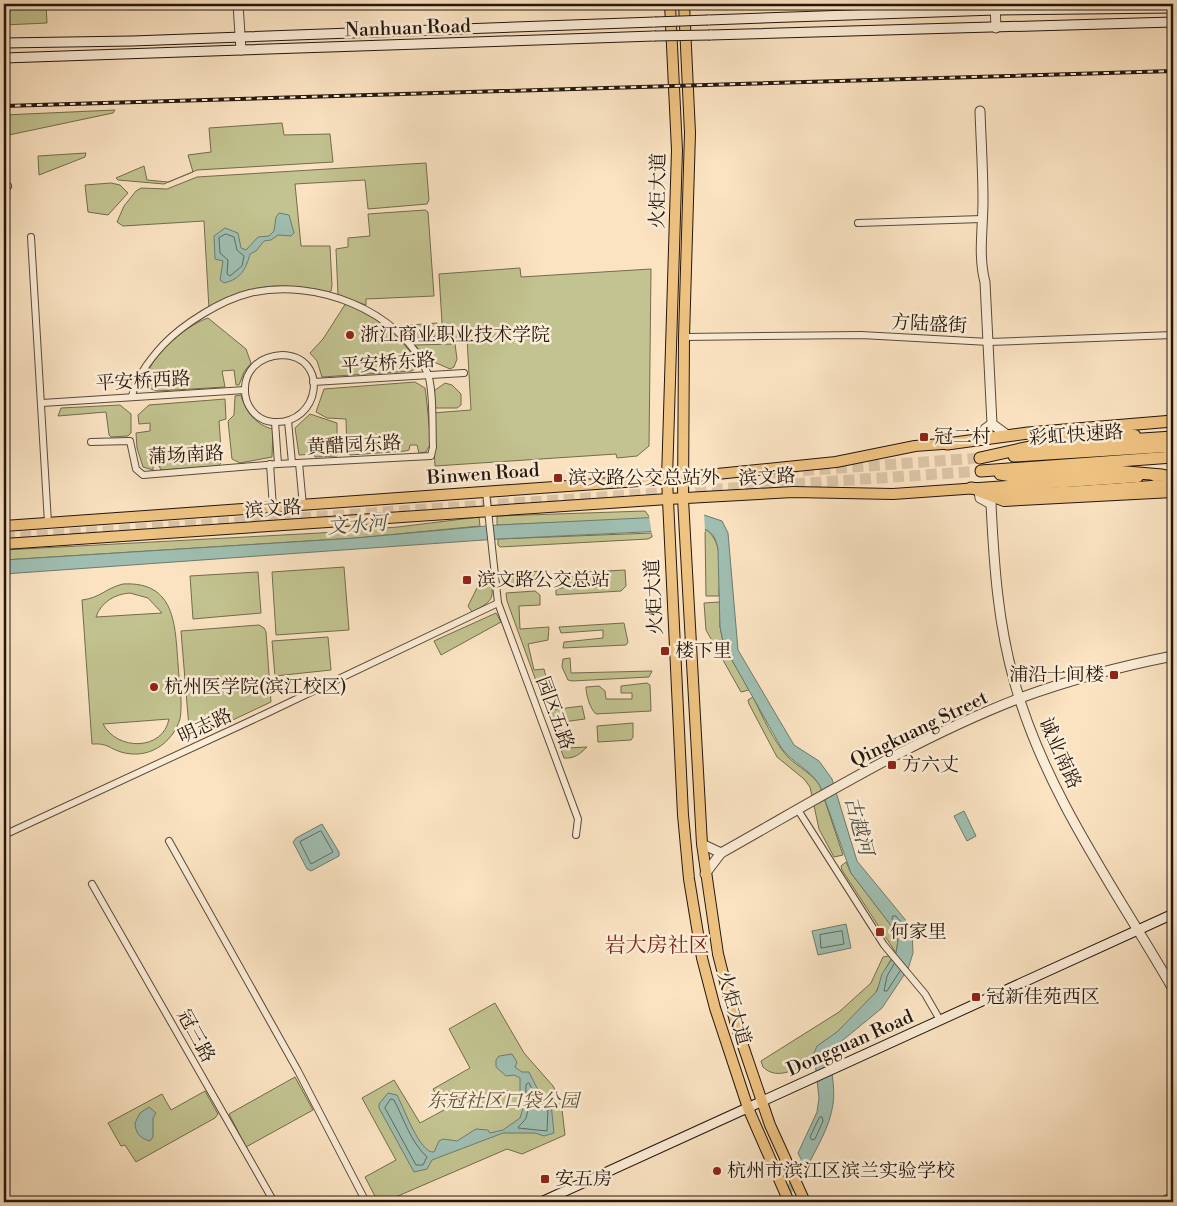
<svg xmlns="http://www.w3.org/2000/svg" width="1177" height="1206" font-family="'Libre Bodoni','Noto Serif SC',serif">
  <rect width="100%" height="100%" fill="#fbe3c2"/>
  <filter id="stains"><feTurbulence type="fractalNoise" baseFrequency=".004" numOctaves="4"/><feColorMatrix values="0 0 0 0 .2 0 0 0 0 .09 0 0 0 0 .02 0 0 0 .5 -.17"/></filter>
  <radialGradient id="worn" r=".72"><stop offset=".6" stop-color="#630" stop-opacity="0"/><stop offset="1" stop-color="#630" stop-opacity=".3"/></radialGradient>
  <g fill="#c2c390" stroke="#726c4e" fill-rule="evenodd">
    <polygon points="4,4 46,4 47,23 4,25"/>
    <polygon points="115,110 113,113 4,136 4,115"/>
    <polygon points="282,123 284,135 330,134 333,162 197,170 164,184 118,180 116,178 144,166 147,180 168,182 193,172 188,155 211,152 209,128"/>
    <polygon points="86,153 85,157 39,175 38,156"/>
    <path d="M426 163 429 200 427 204 368 209 365 180 295 184 301 246H330L332 285 331 291 326 294C277 280 252 284 209 309L204 221 123 226 117 222 124 206 136 191 141 188 167 189 197 177Z"/>
    <polygon points="111,183 120,185 128,193 108,215 88,212 85,185"/>
    <polygon points="425,210 428,212 434,296 366,299 366,305 338,295 336,249 348,247 348,238 370,236 368,214"/>
    <polygon points="520,268 521,277 651,269 649,446 637,456 617,458 616,454 435,466 432,413 471,410 467,338 443,339 439,274"/>
    <polygon points="346,303 388,326 415,357 418,362 416,368 412,371 322,377 317,361 310,353 323,339"/>
    <path d="M208 318 246 349 251 363 244 372 239 385H236L234 370 222 371 225 387 157 391 146 387C141 362 186 325 208 318Z"/>
    <polygon points="437,323 438,336 411,339 398,326"/>
    <polygon points="455,344 457,359 454,367 450,369 427,359 415,345"/>
    <polygon points="415,382 425,388 426,395 431,443 426,452 419,453 417,445 410,445 409,450 405,451 350,455 347,451 346,419 327,418 316,412 324,389"/>
    <polygon points="445,383 452,385 461,394 461,405 457,408 435,408 434,391"/>
    <path d="M241 395C245 411 257 426 273 429L272 457 240 463 232 459 228 421 234 415 235 396Z"/>
    <polygon points="225,399 226,419 219,421 222,462 218,466 161,470 157,461 153,462 153,470 143,467 137,448 136,433 150,431 150,423 139,424 138,415 149,405"/>
    <polygon points="120,405 131,414 131,433 128,436 111,437 109,435 106,412 58,416 61,408"/>
    <polygon points="310,414 337,423 337,456 315,457 314,454 299,455 295,428"/>
    <polygon points="645,511 651,519 497,525 497,516"/>
    <polygon points="479,517 480,526 356,538 4,560 4,550 320,533 398,527"/>
    <path d="M705 529C725 541 719 575 719 596H706Z"/>
    <polygon points="652,533 652,537 648,539 500,547 498,545 498,539"/>
    <polygon points="344,567 349,630 276,635 272,572"/>
    <polygon points="625,570 626,586 621,591 556,595 556,589 567,587 566,581 554,581 553,574"/>
    <polygon points="543,571 544,581 506,584 504,573"/>
    <polygon points="258,572 261,613 193,619 190,576"/>
    <path d="M485 572 489 573C494 597 496 600 472 612L468 606Z"/>
    <path d="M123 584C176 581 175 626 178 664 179 682 183 701 180 719 172 744 148 760 121 752 108 748 108 743 92 744L82 600C100 598 106 588 123 584ZM130 593 148 598 162 613 96 617C101 602 115 594 130 593ZM169 719C163 751 117 751 103 724Z"/>
    <path d="M535 591 540 595V605L519 606 520 629 549 627 548 640 528 644 534 670 544 669 547 681 540 683 550 710 582 706 585 719 555 723 558 731 564 730 567 748 587 747C580 754 574 759 564 758L507 601 506 593Z"/>
    <polygon points="720,602 720,627 724,646 749,690 741,692 706,630 704,603"/>
    <polygon points="496,613 501,622 441,655 434,641"/>
    <polygon points="624,623 628,642 626,645 563,648 564,642 603,638 603,630 561,633 559,627"/>
    <polygon points="259,625 264,628 266,632 271,702 190,740 181,631"/>
    <polygon points="328,637 331,670 275,676 272,641"/>
    <polygon points="570,658 571,673 652,671 649,677 572,681 568,680 562,667 563,659"/>
    <path d="M647 683 650 685 651 711 596 714C590 709 586 695 586 687L599 686 605 691 606 699H632V693H621V686Z"/>
    <path d="M753 697C763 717 773 741 788 757 799 768 812 773 820 786L843 855 834 857 819 829 810 787 804 779 777 757 749 704 748 700Z"/>
    <polygon points="633,723 633,737 631,740 598,742 597,726"/>
    <polygon points="846,862 851,873 896,932 898,941 896,953 842,870 841,866"/>
    <path d="M888 956 892 958C885 968 883 979 877 990 872 1000 846 1024 837 1032 826 1042 812 1044 815 1060 799 1067 778 1082 763 1067L761 1061 839 1012 871 983 883 957Z"/>
    <polygon points="495,1003 524,1053 553,1086 561,1101 565,1135 522,1154 507,1149 384,1202 378,1202 365,1177 396,1160 362,1098 394,1080 420,1123 444,1110 433,1089 470,1068 449,1029"/>
    <polygon points="295,1077 313,1110 246,1147 229,1114"/>
    <polygon points="205,1091 218,1114 215,1118 136,1162 125,1145 121,1146 108,1123 162,1094 171,1110"/>
  </g>
  <g fill="#9fbeb1" stroke="#6d7b6f">
    <path d="M279 213 289 215 294 233 291 236 278 235 271 240 264 241 256 251 250 254C246 269 241 279 224 283L220 280 223 261 215 259 214 236 225 228 238 233 241 248 246 250 258 237 269 236 274 231 276 217Z"/>
    <path d="M704 515 722 521 728 533 738 650 794 745 819 761 832 779 857 861 908 923 912 932 913 953 908 969 882 1008 832 1049C829 1068 836 1086 833 1104 830 1127 816 1149 806 1169L798 1153 817 1112 819 1098 814 1053 817 1046 837 1032 877 991 882 974 896 953 898 941 896 932 851 873 820 786C811 770 793 763 782 749L724 646 720 627 718 549C716 539 714 534 705 529L498 539 4 574V560L356 538 497 525Z"/>
    <polygon points="964,811 976,836 967,841 954,816"/>
    <polygon points="322,824 339,852 339,856 311,871 307,869 293,842 296,838"/>
    <polygon points="846,924 851,948 818,955 812,931"/>
    <path d="M512 1054 517 1062 515 1067 522 1072H529L542 1098 551 1104 554 1133 544 1136 535 1133H503L432 1160 427 1169 414 1172 379 1108V1104L388 1093 397 1095C404 1108 420 1154 434 1152L439 1141 443 1139 457 1141 476 1129 488 1130 490 1133 503 1130 520 1118 523 1108 520 1100V1078L514 1075 506 1076 496 1067V1060L499 1056Z"/>
    <path d="M149 1107 156 1113 153 1118V1137L150 1141C140 1139 135 1132 135 1123L140 1113Z"/>
  </g>
  <polygon fill="#fbe3c2" points="704,512 705,532 652,535 649,516"/>
  <g fill="none" stroke-linecap="round" stroke-linejoin="round">
    <g stroke="#616a5f" stroke-width="1">
      <polygon points="226,234 234,237 237,250 244,256 242,266 230,276 227,274 228,260 220,253 219,238"/>
      <polygon points="321,831 333,852 311,864 300,842"/>
      <path d="M893 916H896C901 922 909 930 906 938L903 937 901 930 892 919Z"/>
      <polygon points="842,931 844,944 821,948 820,935"/>
      <polyline points="894,964 887,976 884,991 887,991 900,971"/>
      <path d="M529 1083 538 1101 548 1109 547 1131 518 1128C520 1124 524 1122 526 1118 530 1108 525 1096 526 1085Z"/>
      <path d="M391 1099 394 1100C404 1119 410 1141 427 1157L423 1165H416L385 1108Z"/>
      <polygon points="822,1117 823,1121 815,1139 812,1140 810,1137 819,1118"/>
    </g>
    <polyline stroke="#9fbeb1" stroke-width="7" points="785,1199 807,1154"/>
    <g stroke="#dbc4a7" stroke-width="11" stroke-dasharray="11 5.5" stroke-linecap="butt">
      <polyline points="770,473 980,458"/>
      <polyline points="4,538 981,471"/>
    </g>
    <defs>
      <g id="minor">
        <polyline points="4,187 8,186"/>
        <polyline points="858,223 982,219"/>
        <polyline points="31,237 48,523"/>
        <polyline points="684,337 861,335 989,342 1173,335"/>
        <path d="M282 355C330 356 321 425 273 422 237 419 231 358 282 355Z"/>
        <polyline points="313,382 464,373"/>
        <polyline points="42,403 245,390"/>
        <polyline points="288,421 292,463"/>
        <polyline points="275,422 278,464"/>
        <path d="M91 442 130 441 136 469 143 475 278 464 431 456 433 447C432 430 434 386 427 372 400 310 315 278 250 293 221 300 183 324 163 345 151 358 136 378 132 396"/>
        <polyline points="299,463 303,506"/>
        <polyline points="270,464 273,508"/>
        <polyline points="486,492 498,603 578,819 576,835"/>
        <polyline points="798,810 884,945 925,994 940,1020"/>
        <polyline points="4,835 263,715 498,603"/>
        <polyline points="169,841 298,1071 366,1202"/>
        <polyline points="92,884 274,1202"/>
      </g>
      <g id="tertiary">
        <polyline points="238,4 241,50"/>
        <polyline points="995,4 996,28"/>
        <path d="M980 111C981 141 983 171 983 201 983 228 978 256 985 282L992 424 1007 435"/>
        <polyline points="979,439 985,429 992,424"/>
        <polyline points="979,491 980,498 991,504"/>
        <path d="M991 504C994 565 998 625 1015 684 1046 794 1116 890 1173 989"/>
        <polyline points="702,844 721,853"/>
        <path d="M705 874 721 853C819 798 916 738 1020 698 1069 680 1122 666 1173 656"/>
        <polyline points="1163,1202 1173,1197"/>
      </g>
      <g id="secondary">
        <polyline points="708,20 995,10 1173,8"/>
        <polyline points="710,35 1173,22"/>
        <polyline points="4,43 132,41 655,22"/>
        <polyline points="4,58 654,36"/>
        <polyline points="541,1202 1173,914"/>
      </g>
      <g id="primary">
        <polyline points="670,4 677,150 667,479 683,815 689,879 702,958 715,1008 748,1108 789,1202"/>
        <polyline points="684,4 690,133 684,337 683,499 702,844 718,954 736,1025 770,1125 805,1202"/>
        <polyline points="1054,436 1091,434 1135,435"/>
        <polyline points="1155,476 1173,475"/>
        <polyline points="978,491 1004,501 1173,492"/>
        <polyline points="4,526 667,479 836,462 915,446 955,443"/>
        <polyline points="4,544 668,499 793,492 893,494 1138,477"/>
      </g>
      <g id="trunk">
        <polyline points="947,444 1028,433 1173,421"/>
        <polyline points="1014,456 1173,446"/>
        <polyline points="980,458 1034,446 1173,437"/>
        <polyline points="981,471 1173,457"/>
        <polyline points="1000,474 1018,477 1115,471 1162,475"/>
        <path d="M971 488C1038 499 1105 489 1173 485"/>
      </g>
    </defs>
    <use href="#minor" stroke="#59493a" stroke-width="8"/>
    <use href="#tertiary" stroke="#59493a" stroke-width="11"/>
    <use href="#secondary" stroke="#23160d" stroke-width="11"/>
    <use href="#primary" stroke="#23160d" stroke-width="12"/>
    <use href="#trunk" stroke="#23160d" stroke-width="13"/>
    <use href="#minor" stroke="#fcedd7" stroke-width="6"/>
    <use href="#tertiary" stroke="#fcedd7" stroke-width="9"/>
    <use href="#secondary" stroke="#fcedd7" stroke-width="9"/>
    <use href="#primary" stroke="#eec281" stroke-width="10"/>
    <use href="#trunk" stroke="#eec281" stroke-width="11"/>
    <defs>
      <polyline id="rail" points="4,106 1173,71"/>
    </defs>
    <use href="#rail" stroke="#23160d" stroke-width="4"/>
    <use href="#rail" stroke="#fcedd7" stroke-width="2" stroke-dasharray="5.5" stroke-linecap="butt"/>
    <defs>
      <g id="secondary-bridge">
        <polyline points="655,22 708,20"/>
        <polyline points="654,36 710,35"/>
      </g>
    </defs>
    <use href="#secondary-bridge" stroke="#23160d" stroke-width="11" stroke-linecap="butt"/>
    <use href="#secondary-bridge" stroke="#fcedd7" stroke-width="9"/>
  </g>
  <g fill="#8f2418" stroke="#fcedd7" stroke-width="2">
    <circle cx="350" cy="335" r="5"/>
    <rect x="919" y="432" width="10" height="10" rx="2.5"/>
    <rect x="553" y="473" width="10" height="10" rx="2.5"/>
    <rect x="462" y="575" width="10" height="10" rx="2.5"/>
    <rect x="660" y="646" width="10" height="10" rx="2.5"/>
    <rect x="1109" y="670" width="10" height="10" rx="2.5"/>
    <circle cx="154" cy="687" r="5"/>
    <rect x="887" y="760" width="10" height="10" rx="2.5"/>
    <rect x="875" y="927" width="10" height="10" rx="2.5"/>
    <rect x="971" y="992" width="10" height="10" rx="2.5"/>
    <circle cx="717" cy="1171" r="5"/>
    <rect x="540" y="1174" width="10" height="10" rx="2.5"/>
  </g>
  <g text-anchor="middle" dominant-baseline="central" stroke-width="5" stroke-linejoin="round" paint-order="stroke">
    <g font-size="19" fill="#23160d" stroke="#fcedd7">
      <text transform="translate(408 28) rotate(-2)">Nanhuan Road</text>
      <text transform="translate(658 191) rotate(-89)">火炬大道</text>
      <text transform="translate(929 324) rotate(3)">方陆盛街</text>
      <text transform="translate(388 363) rotate(-4)">平安桥东路</text>
      <text transform="translate(143 381) rotate(-3)">平安桥西路</text>
      <text transform="translate(1076 435) rotate(-4)">彩虹快速路</text>
      <text transform="translate(354 445) rotate(-3)">黄醋园东路</text>
      <text transform="translate(186 455) rotate(-3)">蒲场南路</text>
      <text transform="translate(483 474) rotate(-4)">Binwen Road</text>
      <text transform="translate(767 477) rotate(-3)">滨文路</text>
      <text transform="translate(273 509) rotate(-4)">滨文路</text>
      <text transform="translate(654 597) rotate(-93)">火炬大道</text>
      <text transform="translate(555 713) rotate(70)">园区五路</text>
      <text transform="translate(205 726) rotate(-25)">明志路</text>
      <text transform="translate(919 729) rotate(-26)">Qingkuang Street</text>
      <text transform="translate(1060 753) rotate(66)">诚业南路</text>
      <text transform="translate(734 1008) rotate(74)">火炬大道</text>
      <text transform="translate(196 1036) rotate(61)">冠三路</text>
      <text transform="translate(850 1043) rotate(-24)">Dongguan Road</text>
    </g>
    <g font-size="19" fill="#23160d" stroke="#fcedd7" text-anchor="start">
      <text x="360" y="335">浙江商业职业技术学院</text>
      <text x="934" y="437">冠二村</text>
      <text x="568" y="478">滨文路公交总站外</text>
      <text x="477" y="580">滨文路公交总站</text>
      <text x="675" y="651">楼下里</text>
      <text x="1104" y="675" text-anchor="end">浦沿十间楼</text>
      <text x="164" y="687">杭州医学院(滨江校区)</text>
      <text x="902" y="765">方六丈</text>
      <text x="890" y="932">何家里</text>
      <text x="986" y="997">冠新佳苑西区</text>
      <text x="727" y="1171">杭州市滨江区滨兰实验学校</text>
      <text x="555" y="1179">安五房</text>
    </g>
    <g font-size="19" font-style="italic" fill="#5b533b" stroke="#fcedd7">
      <text x="503" y="1101">东冠社区口袋公园</text>
    </g>
    <g font-size="20" font-style="italic" fill="#4e5146" stroke="#fcedd7">
      <text transform="translate(357 526) rotate(-4)">文水河</text>
      <text transform="translate(858 826) rotate(75)">古越河</text>
    </g>
    <g font-size="21" fill="#7a1f14" stroke="#fcedd7">
      <text x="657" y="946">岩大房社区</text>
    </g>
  </g>
  <rect width="1177" height="1206" fill="none" stroke="#fbe3c2" stroke-width="20"/>
  <rect x="5" y="5" width="1167" height="1196" fill="none" stroke="#23160d" stroke-width="2.5"/>
  <rect x="10" y="10" width="1157" height="1186" fill="none" stroke="#23160d"/>
  <rect width="100%" height="100%" filter="url(#stains)"/>
  <rect width="100%" height="100%" fill="url(#worn)"/>
</svg>
